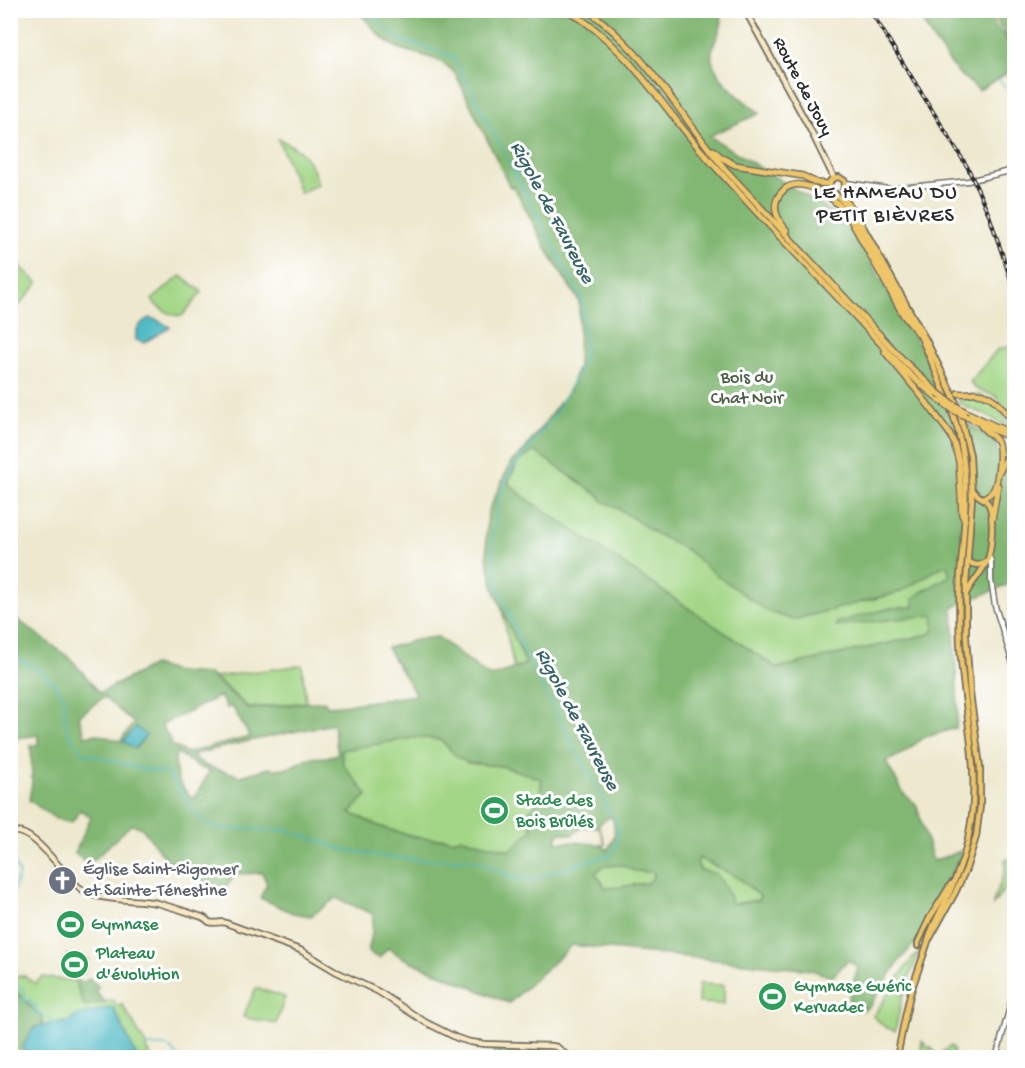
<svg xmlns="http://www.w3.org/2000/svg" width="1025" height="1068" font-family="'Gochi Hand',sans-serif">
  <rect width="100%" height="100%" fill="#fff"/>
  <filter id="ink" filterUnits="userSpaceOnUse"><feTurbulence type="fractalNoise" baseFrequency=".0167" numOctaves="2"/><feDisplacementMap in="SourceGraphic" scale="12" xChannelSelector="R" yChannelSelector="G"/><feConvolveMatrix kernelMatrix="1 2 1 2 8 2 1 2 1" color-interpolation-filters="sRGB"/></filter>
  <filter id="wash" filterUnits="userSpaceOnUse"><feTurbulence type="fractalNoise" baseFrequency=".008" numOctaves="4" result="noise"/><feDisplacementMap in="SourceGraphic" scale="24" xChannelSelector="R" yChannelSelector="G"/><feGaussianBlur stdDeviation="1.35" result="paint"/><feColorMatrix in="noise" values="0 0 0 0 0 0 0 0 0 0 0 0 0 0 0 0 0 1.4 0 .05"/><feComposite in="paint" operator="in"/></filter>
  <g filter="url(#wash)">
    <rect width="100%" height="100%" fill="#ede8ce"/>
    <g fill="#a3d686" stroke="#678058" stroke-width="1.5">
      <path d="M278 139C302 149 311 159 318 184L300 193Z"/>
      <polygon points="11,258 38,283 11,315"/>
      <path d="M180 276 183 277 202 292 182 316C172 316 158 309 152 300Z"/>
      <polygon points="1011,346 1014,350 1014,417 996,396 976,389 970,382 997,350"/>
      <polygon points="970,395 980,395 993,402 1014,430 988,416 987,414 985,414 970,409 958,402 961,398"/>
      <path d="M534 451 599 496C602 502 606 504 613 505L655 533 687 550 793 620 900 592 941 567 947 565 950 576 920 593 914 607 891 608 836 625 934 615V630L930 634 777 668 524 497 508 483 517 463Z"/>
      <polygon points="502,609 526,664 514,669"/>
      <polygon points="302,665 306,702 249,708 215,677"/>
      <polygon points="419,737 441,740 450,750 468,763 502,766 542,779 539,801 528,813 532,830 512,849 509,850 461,838 451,840 443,838 438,839 415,837 381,827 350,813 367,795 343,764 341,750"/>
      <polygon points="699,858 737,877 761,897 759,900 739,903 731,903 700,870 697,862"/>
      <path d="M1013 858 1014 875 993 905C994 890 1008 876 1005 860Z"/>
      <path d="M623 865 634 871 653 872 654 876 649 883C634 884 621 888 606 888L595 873 604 866Z"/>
      <path d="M917 954 919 955 905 986 895 1031 885 1027 873 1016C889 995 899 973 917 954Z"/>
      <polygon points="66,955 88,960 84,974 62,968"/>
      <polygon points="25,976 35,984 42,977 75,981 84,1006 113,1000 118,1006 122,1004 146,1045 151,1057 74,1058 40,1037 42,1018 11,985 10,977"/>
      <polygon points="699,984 724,985 724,1004 698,1003"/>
      <polygon points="256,988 285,997 276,1024 243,1017"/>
      <polygon points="922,1041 928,1048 931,1047 937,1056 951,1046 954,1051 951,1057 920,1057"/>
    </g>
    <g fill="#82b773" stroke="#56714f" stroke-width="1.5" fill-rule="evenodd">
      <polygon points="994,10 1014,11 1014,45 1008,38 1005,32 1000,28"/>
      <path d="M358 11H720C726 26 715 37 712 51 707 73 744 102 760 113L709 136 848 222 939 380 934 386 949 413 994 439 999 454 1007 459 1014 454V582L953 607 958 712 956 728 923 738 903 753 886 762 904 794 916 804 933 861 961 851 960 856 946 886 931 910V925L924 944 920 943 918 940 915 944 913 945 899 961 870 1006 862 1011 860 1007 848 1000 858 967 848 960 832 977 811 970 572 945 509 1003 403 958 388 948 379 958 368 952 372 934 373 914 336 898 311 916 293 913 260 898 267 884 262 873 236 874 222 892 165 858 142 828 132 824 88 865 75 853 91 817 81 810 71 823 56 819 29 800 32 783 31 745H38V735L11 739V615L71 659 100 693 153 665 177 672 209 674 249 709 324 701 328 706 352 704 416 695 387 648 420 639 438 637 490 677 526 664 502 609 494 589 488 563 486 539 488 512 511 462 523 452 570 389 578 366 579 301 551 257 514 187H510L456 75C439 54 418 57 396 47 381 40 369 23 358 11ZM534 451 599 495C602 502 606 504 613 505L655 533 687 550 716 575 767 611 793 620 900 592 941 567 947 565 950 576 920 593 913 599 914 607 891 608 837 622 836 626 933 615 934 630 930 634 777 668 524 497 508 483 517 463ZM220 696 227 708 232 706 250 737 186 753 170 744 171 741 161 725ZM104 697 134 723 120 741 97 734 85 736 79 716ZM333 724 338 754 327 757 308 758 288 768 275 769 269 768 241 776 206 766 191 755 253 740ZM419 737 441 740 457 757 468 763 502 766 542 779 539 801 528 813 532 830 512 849 509 850 461 838 451 840 443 838 438 839 415 837 381 827 350 813 367 795 343 764 341 750ZM176 752 199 767 210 771 196 795 192 798C178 784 173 772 176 752ZM611 816C617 829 615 839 607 850L603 846 605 844 598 825ZM583 827H599L605 843 604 845 575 842H556L558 834 562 833 572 835ZM699 858 737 877 760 896 759 900 739 903H731L729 894 717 874 700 870 697 862ZM623 865 634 871 653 872 654 876 648 883C634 884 621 888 606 888L595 873 604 866Z"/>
      <polygon points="916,11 990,11 996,28 1004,35 1010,44 1014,48 1014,69 979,90 957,72 934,41"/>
      <polygon points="89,978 99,987 95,991 105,1002 84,1006 75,981 85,982"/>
      <polygon points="10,985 42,1018 42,1027 74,1057 11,1057"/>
      <polygon points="539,1047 550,1049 559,1053 558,1057 492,1058 494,1052 499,1048"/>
    </g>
    <g fill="#48b7c2" stroke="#3a7176" stroke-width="1.5">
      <path d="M149 318 157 320 170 327 144 343 136 340C134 330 140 323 149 318Z"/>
      <polygon points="136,727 146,735 135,749 123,741"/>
      <polygon points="113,1007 137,1057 32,1057 22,1048 33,1029 38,1026 71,1021 75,1016"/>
    </g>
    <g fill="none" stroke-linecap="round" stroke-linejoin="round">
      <g stroke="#48b7c2" stroke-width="1.5">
        <polyline points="999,80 1014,96"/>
        <polyline points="10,655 43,673 56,686 64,697 65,720 67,729 75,743 84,753 142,769 168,773 198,817 212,826 220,828 250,829 287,830 342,849 385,857 425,860 469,859 486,864 512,878 519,879 531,880 583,862 611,855 617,843 619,832 613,818 527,659 497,583 492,539 499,497 512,469 555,414 583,363 585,348 582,300 454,58 447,54 401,40 379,22 368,10"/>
        <polyline points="10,861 14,863 19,873 15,887 10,897"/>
        <polyline points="10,984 21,987 26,993 23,997 24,1001 30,1000 33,1004 38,1006 33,1011 36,1014 40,1012 42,1013 44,1018 50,1019 52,1022 51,1025"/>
        <polyline points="146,1046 168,1046 180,1058"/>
        <path d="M209 1058C218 1056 224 1053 233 1058"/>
      </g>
    </g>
  </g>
  <g filter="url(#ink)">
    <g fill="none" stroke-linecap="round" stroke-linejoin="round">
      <defs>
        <g id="tertiary">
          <polyline points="846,183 889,189 968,181 1014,170"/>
          <polyline points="989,556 991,561 991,580 995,606 1014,667"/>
          <polyline points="996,1058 1014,992"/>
        </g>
        <g id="secondary">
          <polyline points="745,10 811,131 834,178"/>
          <path d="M10 832C35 826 62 875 80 888 100 903 134 898 157 903 172 907 188 912 202 917 205 918 207 920 209 922 214 924 219 922 223 922L300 950 337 972 379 992 425 1022 457 1038 470 1042 485 1044 552 1046 557 1047 570 1058"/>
        </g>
        <g id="primary">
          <path d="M968 561C974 566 979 566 987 562"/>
          <path d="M967 592C973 581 982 572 987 561 992 551 994 515 989 505 985 497 977 498 973 490"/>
          <path d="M930 938 955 893 966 869 976 837 980 806V767L970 693 966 636V584L972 498 970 455 961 419 955 400 946 381 926 340 857 216C853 209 842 199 843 191 844 188 845 185 845 181L839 177 834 178 830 181V188L847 206 901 304 917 329 927 351 947 399"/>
          <polyline points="918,946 918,943 929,919 951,884"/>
          <path d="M897 1058C901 1037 905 1016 910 995 916 975 924 955 930 935 933 924 940 913 945 902 955 881 965 858 969 834 982 771 963 708 960 645 959 622 959 599 960 577 965 518 973 464 950 407"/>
        </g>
        <g id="trunk">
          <path d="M567 10C626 44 661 105 704 154 768 227 837 295 902 367L917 381 941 401"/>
          <path d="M587 10C646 51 680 116 725 169L906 363 938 393"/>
          <polyline points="713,150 721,157 735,165 803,176 817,183 829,184"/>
          <path d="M787 231C783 226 779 221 777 215 771 199 785 182 802 185 819 187 838 202 848 215L904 316 918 333"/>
          <polyline points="885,352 923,398 950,434 954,443 959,462 962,515 965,520"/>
          <path d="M958 393C965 395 970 392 977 393 995 394 1004 411 1014 423"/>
          <polyline points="964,411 995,426 1014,434"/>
          <polyline points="967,417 991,429 1014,439"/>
          <path d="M980 424C984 432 993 434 997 441 1002 449 998 481 994 489 992 494 987 496 983 498"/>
          <polyline points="1000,471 1006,459 1014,452"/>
          <polyline points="992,520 998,486"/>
        </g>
      </defs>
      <use href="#tertiary" stroke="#6f6d64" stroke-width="7"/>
      <use href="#secondary" stroke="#6f6d64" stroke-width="8"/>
      <use href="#primary" stroke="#6f6d64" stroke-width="8"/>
      <use href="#trunk" stroke="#6f6d64" stroke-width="8"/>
      <use href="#tertiary" stroke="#fff" stroke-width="4"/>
      <use href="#secondary" stroke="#f8e8c3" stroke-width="4.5"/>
      <use href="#primary" stroke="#eec569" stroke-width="4.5"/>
      <use href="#trunk" stroke="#eec569" stroke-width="5"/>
      <defs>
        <polyline id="rail" points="870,10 968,168 989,215 1014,289"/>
      </defs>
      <use href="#rail" stroke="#2b2b2b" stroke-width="4"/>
      <use href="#rail" stroke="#fff" stroke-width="1.5" stroke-dasharray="4.5" stroke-linecap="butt"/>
      <defs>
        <g id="trunk-bridge">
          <polyline points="938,393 951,403 964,411"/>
          <polyline points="941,401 953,410 967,417"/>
        </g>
      </defs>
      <use href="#trunk-bridge" stroke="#6f6d64" stroke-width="8" stroke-linecap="butt"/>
      <use href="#trunk-bridge" stroke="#eec569" stroke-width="5"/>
    </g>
  </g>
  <defs>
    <symbol id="stadium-disc" viewBox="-11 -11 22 22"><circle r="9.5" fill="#2e9e5b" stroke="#fff"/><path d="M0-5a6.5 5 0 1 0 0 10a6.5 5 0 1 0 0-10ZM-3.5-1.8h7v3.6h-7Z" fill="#fff"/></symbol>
    <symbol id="church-disc" viewBox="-11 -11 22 22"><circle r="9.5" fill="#6b7280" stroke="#fff"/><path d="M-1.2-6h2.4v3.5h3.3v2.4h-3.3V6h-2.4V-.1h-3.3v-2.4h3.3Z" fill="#fff"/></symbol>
  </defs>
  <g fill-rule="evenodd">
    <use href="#stadium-disc" x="478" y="794" width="33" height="33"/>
    <use href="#church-disc" x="46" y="864" width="33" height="33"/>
    <use href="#stadium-disc" x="54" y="908" width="33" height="33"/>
    <use href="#stadium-disc" x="58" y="948" width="33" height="33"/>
    <use href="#stadium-disc" x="756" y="980" width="33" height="33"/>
  </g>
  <g text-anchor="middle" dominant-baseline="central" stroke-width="6" stroke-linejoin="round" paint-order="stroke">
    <g font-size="18" fill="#2b2b2b" stroke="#fff">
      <text transform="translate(802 87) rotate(62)">Route de Jouy</text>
    </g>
    <g font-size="18" fill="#4f5e46" stroke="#fff">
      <text x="747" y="378">Bois du<tspan x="747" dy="21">Chat Noir</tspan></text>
    </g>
    <g font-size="18" fill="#27864d" stroke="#fff" text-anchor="start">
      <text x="516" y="801">Stade des<tspan x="516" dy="21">Bois Brûlés</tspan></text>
      <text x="91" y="925">Gymnase</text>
      <text x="96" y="954">Plateau<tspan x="96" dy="21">d'évolution</tspan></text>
      <text x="794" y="987">Gymnase Guéric<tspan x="794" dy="21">Kervadec</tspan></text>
    </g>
    <g font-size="18" fill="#5b616d" stroke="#fff" text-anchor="start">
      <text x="83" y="870">Église Saint-Rigomer<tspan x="83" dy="21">et Sainte-Ténestine</tspan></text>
    </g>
    <g font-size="20" letter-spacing="1.5" fill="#2b2b2b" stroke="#fff">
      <text x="886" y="194">LE HAMEAU DU<tspan x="886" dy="23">PETIT BIÈVRES</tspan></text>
    </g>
    <g font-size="20" font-style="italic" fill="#376367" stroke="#fff">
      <text transform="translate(551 213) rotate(62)">Rigole de Favreuse</text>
      <text transform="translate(576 720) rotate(62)">Rigole de Favreuse</text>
    </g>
  </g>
  <rect width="1025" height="1068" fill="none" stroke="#fff" stroke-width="36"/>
</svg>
